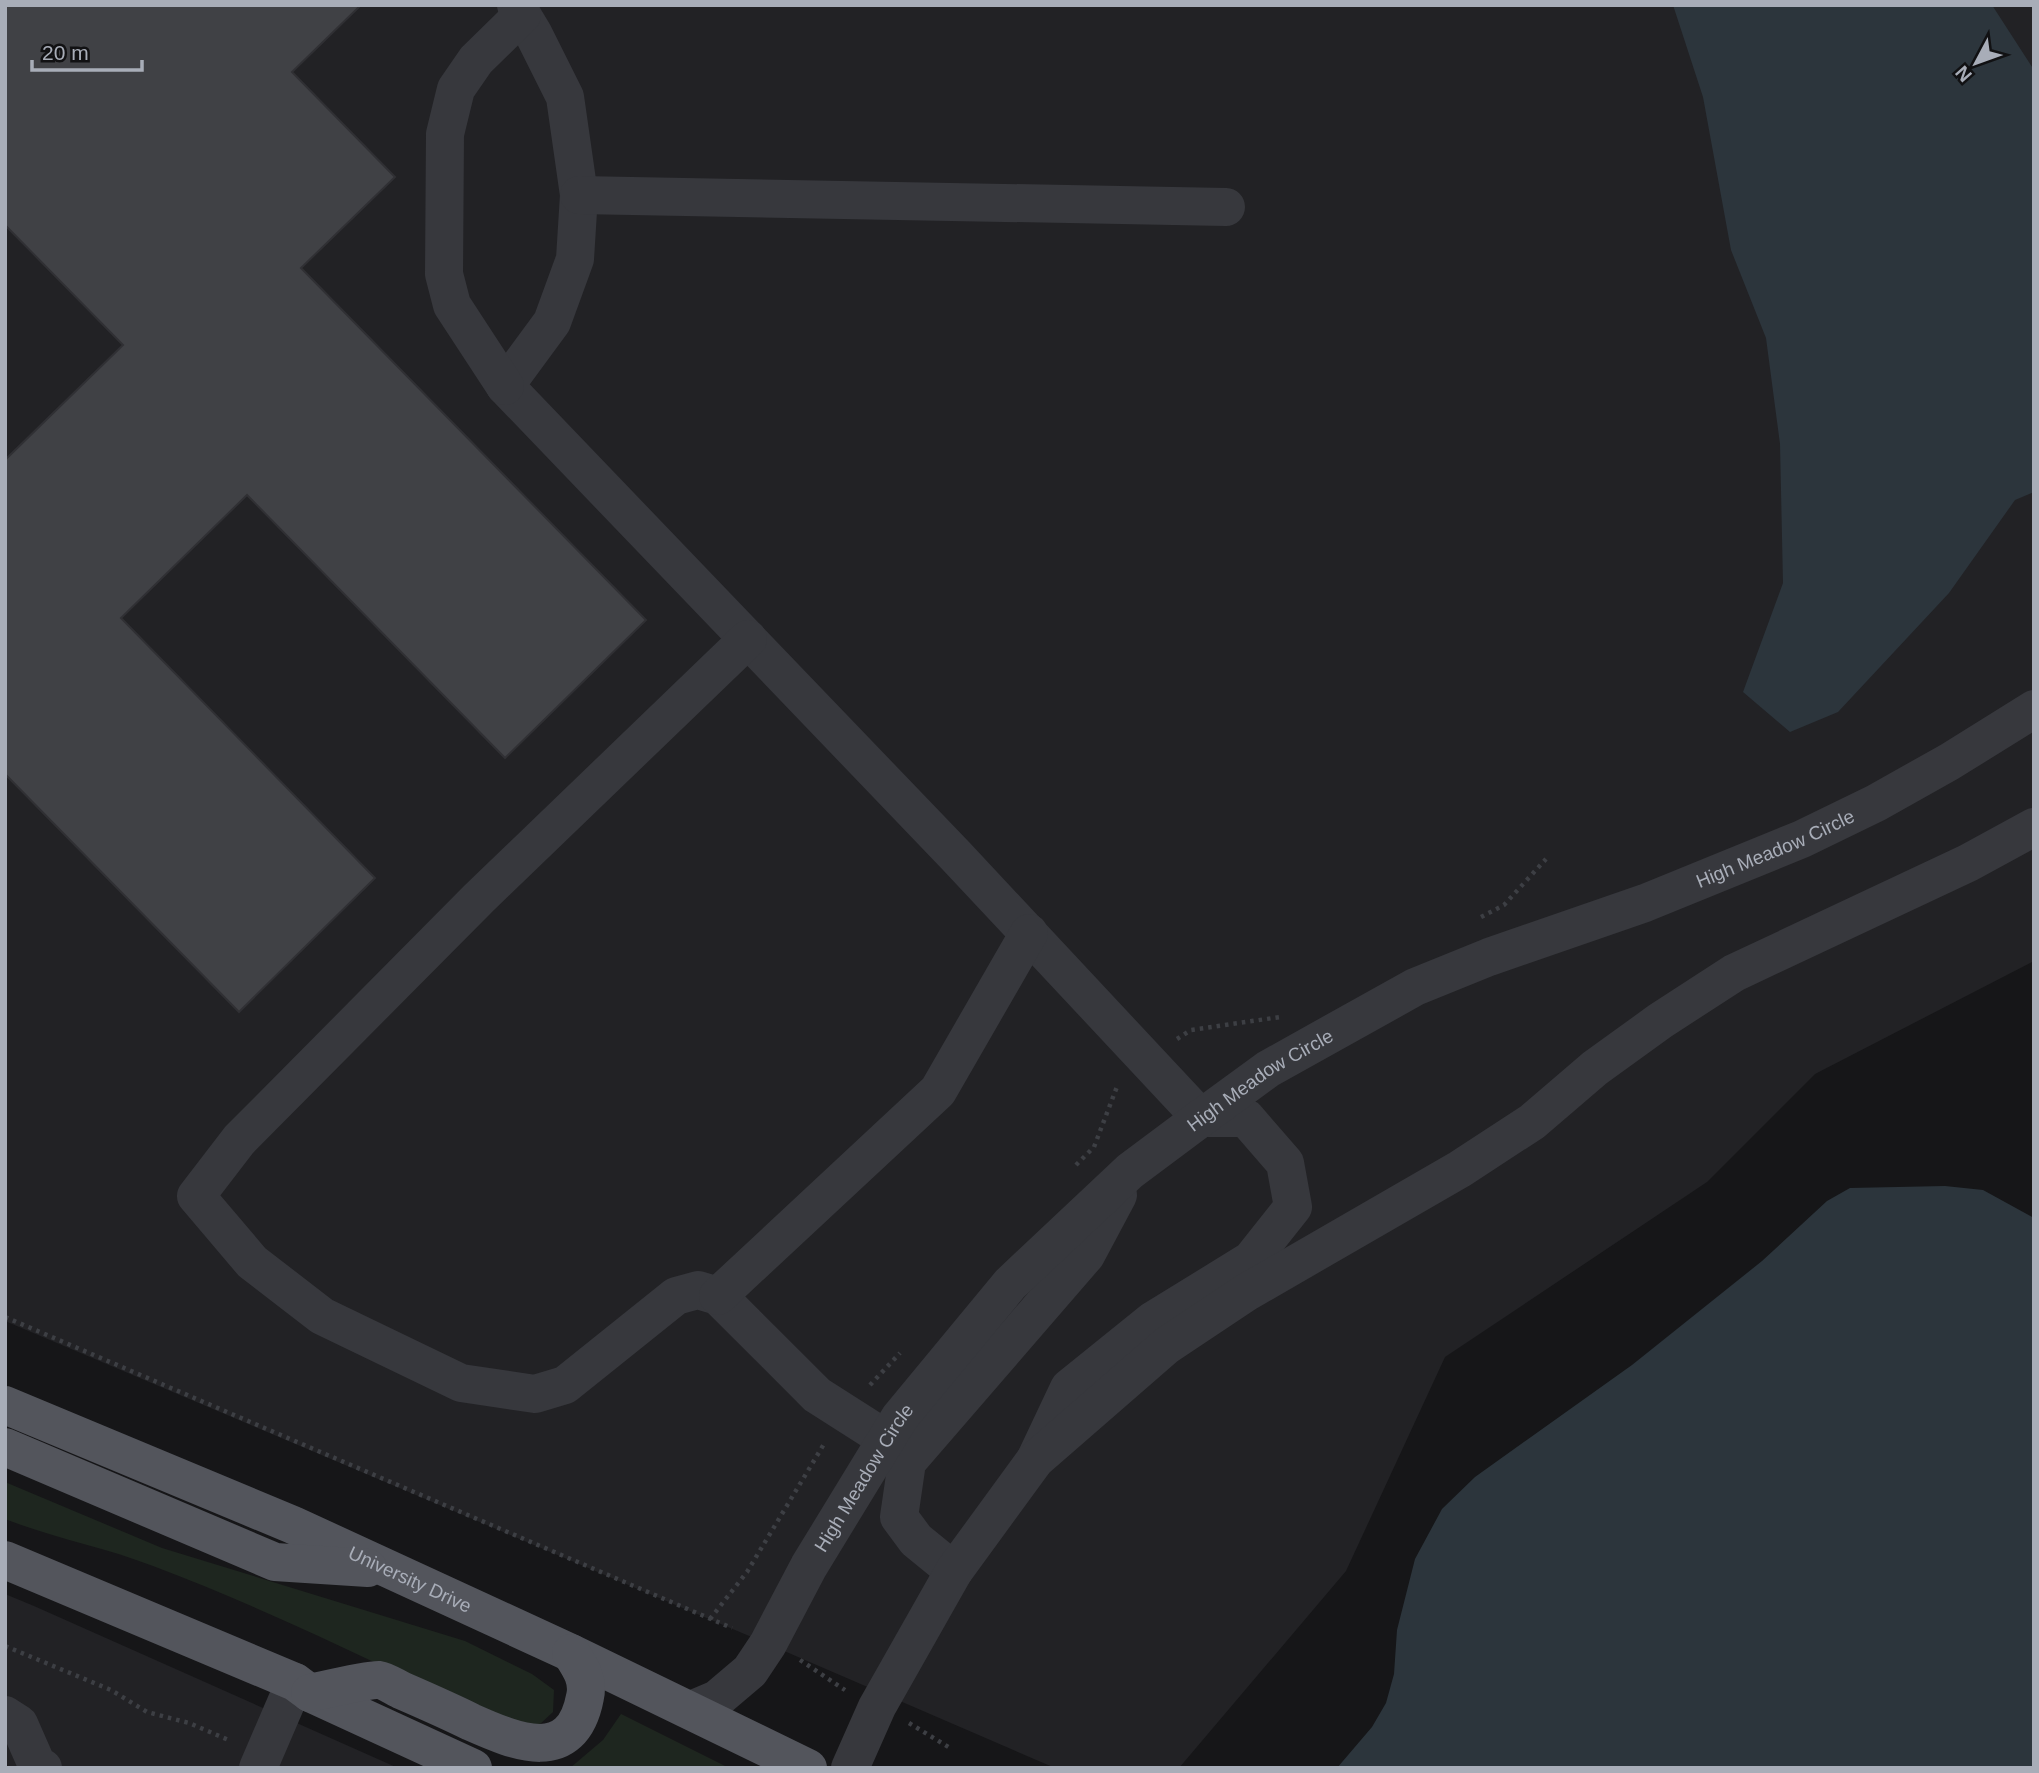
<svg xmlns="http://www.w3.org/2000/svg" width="2039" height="1773" font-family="Arial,sans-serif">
  <rect width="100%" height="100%" fill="#161618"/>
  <g fill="#222225">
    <polygon points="5,5 2034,5 2034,961 1815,1074 1707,1182 1445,1357 1346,1571 1179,1768 1055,1768 768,1644 5,1321"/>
    <polygon points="5,1594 34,1606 398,1768 5,1768"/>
  </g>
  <g fill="#1e261f">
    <path d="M5 1482 162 1548 465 1641 532 1674 554 1690 553 1712 539 1725 512 1727C393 1672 275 1612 153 1566 104 1547 53 1538 5 1519Z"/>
    <polygon points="621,1714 729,1768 570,1768 603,1740"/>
  </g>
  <g fill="#2c353c">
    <polygon points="1673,5 1992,5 2034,70 2034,492 2015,500 1949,593 1838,712 1790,732 1743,692 1783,583 1780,444 1766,338 1731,250 1703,97"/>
    <polygon points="1945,1186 1983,1190 2034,1218 2034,1768 1337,1768 1372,1727 1386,1703 1394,1674 1397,1630 1415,1559 1442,1509 1475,1477 1632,1365 1762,1261 1827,1201 1850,1188"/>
  </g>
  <polygon fill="#404145" stroke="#303034" stroke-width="2" points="5,5 361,5 292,72 395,177 301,268 646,620 505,758 247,495 121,618 375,878 239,1012 5,774 5,460 123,345 5,225"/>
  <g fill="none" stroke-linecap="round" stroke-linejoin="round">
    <g stroke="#3d3f44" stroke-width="4.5" stroke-dasharray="3.5 5" stroke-linecap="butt">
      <polyline points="1481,917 1504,905 1546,859"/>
      <polyline points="1177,1039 1191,1030 1280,1017"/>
      <polyline points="1076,1165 1094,1147 1118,1084"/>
      <polyline points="5,1317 732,1628"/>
      <polyline points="870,1385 900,1353"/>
      <polyline points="710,1619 747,1572 824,1444"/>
      <polyline points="5,1646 111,1690 147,1712 189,1723 231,1741"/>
      <polyline points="800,1660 845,1690"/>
      <polyline points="909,1723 950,1748"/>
    </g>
    <g stroke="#37383d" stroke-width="38">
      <polyline points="516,5 533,33 565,97 579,195 575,259 552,322 505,386 956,856 1201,1118 1246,1118 1285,1163 1293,1207 1251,1260 1152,1321 1069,1388 1035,1460"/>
      <polyline points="579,195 1226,207"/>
      <polyline points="505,386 452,305 444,274 445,134 456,89 476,60 522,15"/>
      <polyline points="748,639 479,898 239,1140 196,1196 252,1262 322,1316 461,1383 535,1394 565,1385 676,1296 698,1290 718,1296 817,1395 886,1439"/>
      <polyline points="718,1296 938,1091 1029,933"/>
      <polyline points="954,1571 916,1540 899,1517 907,1462 1086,1255 1118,1195"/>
      <path id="s1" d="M691 1710 717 1699 750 1671 768 1644 809 1566 900 1417 1010 1284 1130 1171 1201 1118 1268 1069 1415 987 1489 957 1645 903 1802 839 1876 803 1949 762 2034 709"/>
      <polyline points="5,1715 19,1724 37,1765 43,1768"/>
      <polyline points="258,1768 295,1682"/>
      <polyline points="850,1768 877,1707 954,1571 1035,1460 1166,1346 1247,1292 1460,1169 1532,1122 1595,1068 1660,1021 1734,973 1968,863 2034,827"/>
    </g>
    <g stroke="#53555c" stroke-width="38">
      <path id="s2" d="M5 1405 293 1525 571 1653 808 1768"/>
      <polyline points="5,1447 275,1562 368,1568"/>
      <polyline points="5,1560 295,1682 310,1693 473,1768"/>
      <path d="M310 1693C324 1690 369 1679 379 1680 386 1681 396 1688 403 1691 426 1701 449 1711 471 1722 516 1742 572 1766 585 1697 589 1680 580 1667 571 1653"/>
    </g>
  </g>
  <g text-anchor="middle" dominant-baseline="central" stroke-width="7" stroke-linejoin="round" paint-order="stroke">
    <g font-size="19" fill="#a8adb8" stroke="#111113">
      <text stroke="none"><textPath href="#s1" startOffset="1430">High Meadow Circle</textPath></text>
      <text stroke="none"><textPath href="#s1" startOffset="863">High Meadow Circle</textPath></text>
      <text stroke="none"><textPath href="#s1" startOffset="296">High Meadow Circle</textPath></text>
      <text stroke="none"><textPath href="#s2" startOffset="441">University Drive</textPath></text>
    </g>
  </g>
  <rect width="2039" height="1773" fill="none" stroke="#a8adb8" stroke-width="14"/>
  <g transform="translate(1976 63) rotate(229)" stroke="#111113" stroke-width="5" paint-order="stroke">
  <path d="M0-5L12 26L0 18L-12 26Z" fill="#a8adb8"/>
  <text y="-10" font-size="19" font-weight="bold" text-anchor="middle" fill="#a8adb8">N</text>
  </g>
  <path d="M32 60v10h110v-10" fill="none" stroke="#a8adb8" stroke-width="3.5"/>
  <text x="42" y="60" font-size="21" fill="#a8adb8" stroke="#111113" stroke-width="5" paint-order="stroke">20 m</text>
</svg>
